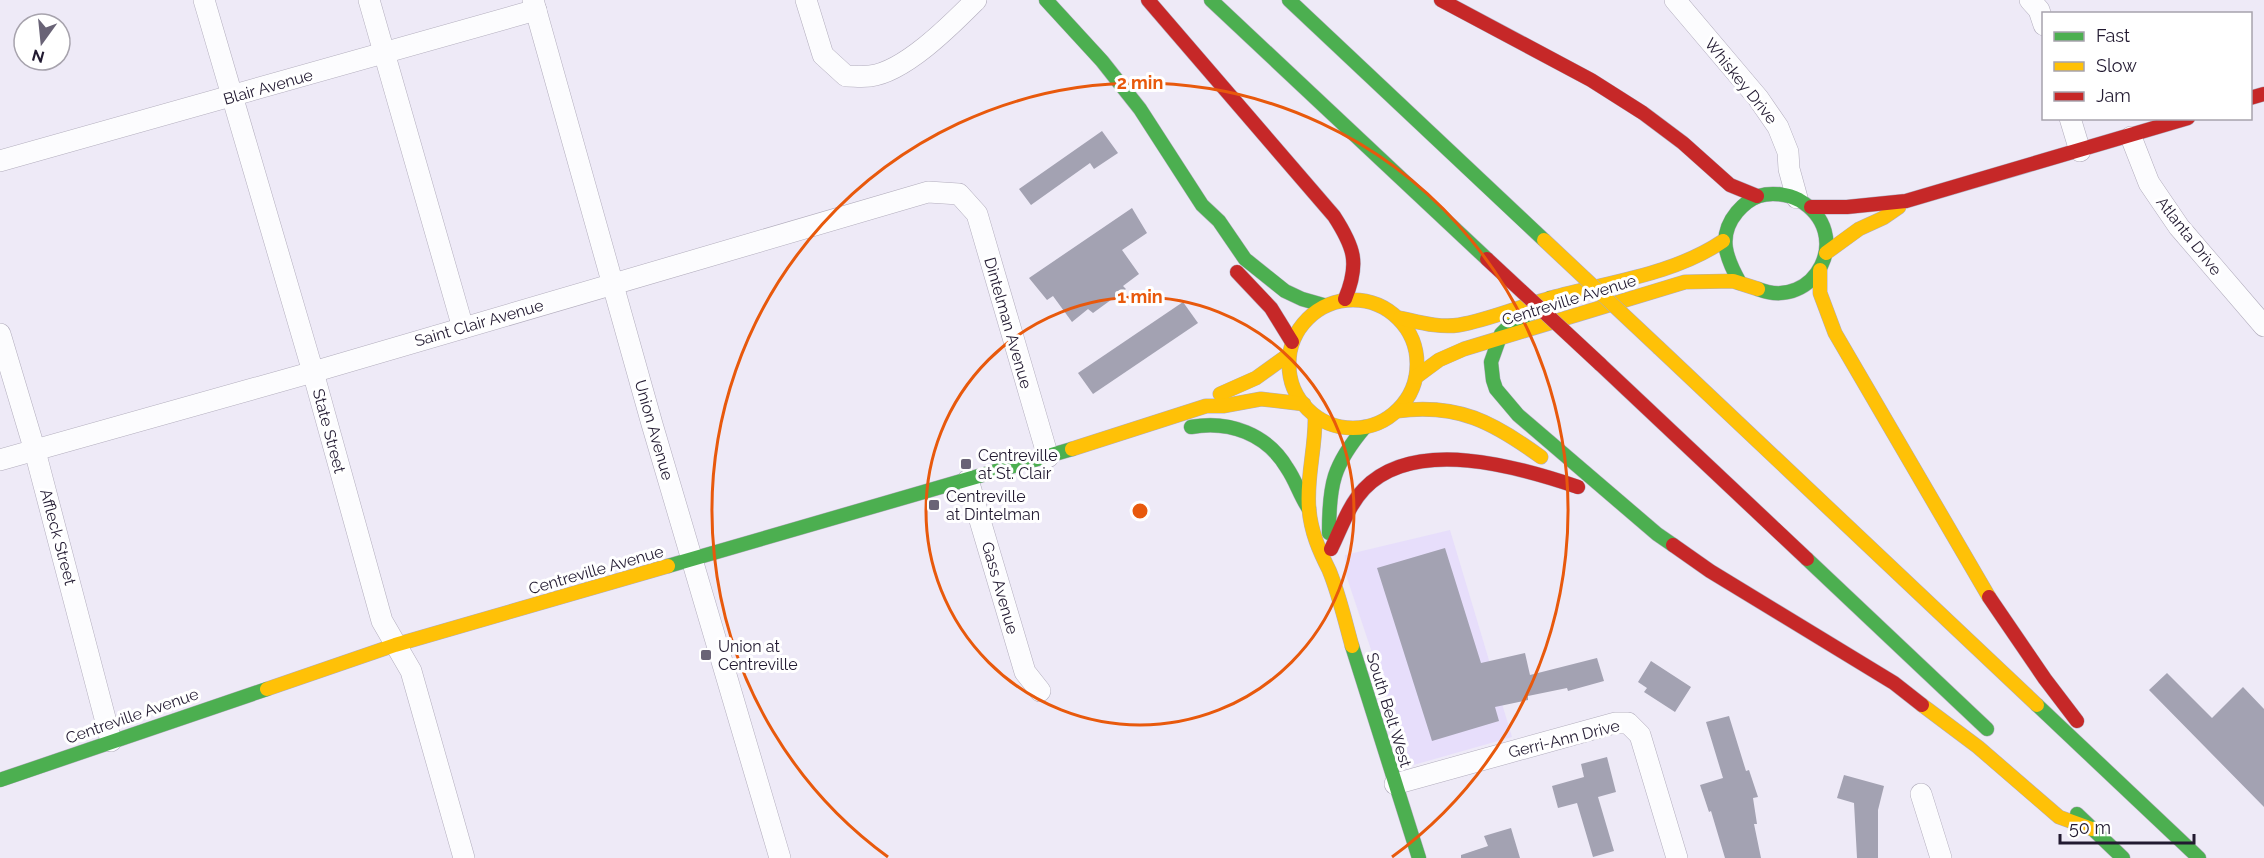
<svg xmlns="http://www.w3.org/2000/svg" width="2264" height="858" font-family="Raleway,sans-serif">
  <rect width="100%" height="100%" fill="#eeeaf7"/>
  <polygon fill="#e7defb" points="1450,530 1512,737 1410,766 1346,575 1345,555"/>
  <g fill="#a3a2b2">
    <polygon points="1102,131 1118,153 1094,169 1090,163 1031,205 1019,189"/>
    <polygon points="1132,208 1147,233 1122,250 1139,274 1123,286 1126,289 1093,313 1088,309 1072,322 1053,296 1047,300 1029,278"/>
    <polygon points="1183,302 1198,323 1093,394 1078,373"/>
    <polygon points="1445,548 1481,663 1525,653 1530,675 1597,658 1604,681 1568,691 1567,688 1528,696 1528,700 1495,707 1499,721 1432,741 1377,568"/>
    <polygon points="1651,661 1691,687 1675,712 1644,692 1647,688 1638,682"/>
    <polygon points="2167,673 2212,718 2243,687 2264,709 2264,807 2149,690"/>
    <polygon points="1729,716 1746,771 1749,770 1758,797 1753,798 1757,824 1754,824 1761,858 1725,858 1711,811 1709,812 1700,785 1723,778 1706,722"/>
    <polygon points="1607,757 1616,792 1598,797 1614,851 1593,857 1577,803 1558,808 1552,786 1584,777 1581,764"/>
    <polygon points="1844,775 1884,786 1878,810 1878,858 1857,858 1854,803 1837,798"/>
    <polygon points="1511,828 1520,858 1461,858 1461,855 1488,846 1484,836"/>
  </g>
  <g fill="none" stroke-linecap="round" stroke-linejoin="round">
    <defs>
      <g id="street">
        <polyline points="204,0 313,372 382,621 411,671 464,858"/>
        <polyline points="369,0 463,328"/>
        <polyline points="533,0 652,424 780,858"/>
        <path d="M806 0 823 55 846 76C854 76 862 77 870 76 905 72 952 24 976 0"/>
        <polyline points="1675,0 1758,98 1778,127 1788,152 1789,169 1797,198"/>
        <polyline points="2030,0 2039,10 2044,25"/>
        <polyline points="2070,118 2080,151"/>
        <polyline points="2131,137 2149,183 2179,227 2264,326"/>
        <polyline points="0,161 536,10"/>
        <polyline points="0,334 35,451 111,741"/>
        <polyline points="0,460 313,372 928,192 959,194 977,214 1048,457"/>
        <polyline points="968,480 1025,672 1040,691"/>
        <polyline points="1395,784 1615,723 1628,723 1640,735 1677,858"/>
        <polyline points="1921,794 1941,858"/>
      </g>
      <g id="fast">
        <polyline points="1046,0 1102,61 1140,109 1202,205 1219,221 1245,259 1285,291 1302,299 1323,305"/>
        <polyline points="1211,0 1487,259"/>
        <polyline points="1289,0 1544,240"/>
        <path d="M1740 283C1726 258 1717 236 1737 212 1743 205 1750 199 1759 196 1771 192 1788 194 1799 200 1856 233 1815 312 1758 289"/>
        <polyline points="1550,298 1536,311 1514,321 1501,334 1491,362 1493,380 1496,389 1518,415 1657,534 1673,545"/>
        <path d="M1191 427C1229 420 1267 434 1287 468 1296 481 1300 496 1309 509"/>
        <path d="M1329 533C1329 484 1333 465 1365 427"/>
        <polyline points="1807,559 1987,729"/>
        <polyline points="668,566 1072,449"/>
        <polyline points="1352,646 1419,858"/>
        <polyline points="2037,705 2199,858"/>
        <polyline points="0,780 267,689"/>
        <polyline points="2077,814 2123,858"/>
      </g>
      <g id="slow">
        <polyline points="1826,253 1859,229 1883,218 1899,207"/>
        <polyline points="1820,270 1820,293 1835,333 1989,597"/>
        <circle cx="1353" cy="364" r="64"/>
        <path d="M1400 318C1419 322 1439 328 1459 325 1489 320 1521 306 1551 298 1608 282 1673 275 1723 241"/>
        <polyline points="1659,348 2037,705"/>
        <polyline points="1416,377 1439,360 1464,349 1685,282 1733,281 1758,289"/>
        <polyline points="1220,394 1256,378 1288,355"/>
        <path d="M1397 411C1458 403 1493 422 1541 457"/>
        <path d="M1315 416C1316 447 1306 478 1309 509 1311 532 1319 550 1329 570 1339 594 1345 621 1352 646"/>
        <polyline points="1072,449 1206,406 1223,406 1261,399 1304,404"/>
        <polyline points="267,689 395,645 668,566"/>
        <polyline points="1922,705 1978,747 2059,817 2092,829"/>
      </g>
      <g id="jam">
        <path d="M1148 0 1334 216C1354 247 1360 263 1345 299"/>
        <polyline points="1441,0 1591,80 1643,113 1683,143 1730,185 1757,196"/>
        <polyline points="2250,98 2264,94"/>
        <polyline points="1811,207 1847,207 1906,201 2188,118"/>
        <polyline points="1237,272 1271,308 1292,342"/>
        <polyline points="1600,364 1807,559"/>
        <polyline points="1673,545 1710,571 1894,683 1922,705"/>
        <path d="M1331 549C1341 529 1348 506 1364 489 1415 436 1519 467 1578 487"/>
        <polyline points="1989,597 2045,679 2077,721"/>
      </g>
    </defs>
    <use href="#street" stroke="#b2adbd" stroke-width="22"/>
    <use href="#fast" stroke="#b2adbd" stroke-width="15"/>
    <use href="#slow" stroke="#b2adbd" stroke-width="15"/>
    <use href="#jam" stroke="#b2adbd" stroke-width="15"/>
    <use href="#street" stroke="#fcfcfe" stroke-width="21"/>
    <use href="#fast" stroke="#4caf50" stroke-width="14"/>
    <use href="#slow" stroke="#ffc107" stroke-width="14"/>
    <use href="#jam" stroke="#c62828" stroke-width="14"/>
    <defs>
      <polyline id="slow-bridge" points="1544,240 1659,348"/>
      <polyline id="jam-bridge" points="1487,259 1600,364"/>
    </defs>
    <use href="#slow-bridge" stroke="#b2adbd" stroke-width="15" stroke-linecap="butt"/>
    <use href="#jam-bridge" stroke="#b2adbd" stroke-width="15" stroke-linecap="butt"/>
    <use href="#slow-bridge" stroke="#ffc107" stroke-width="14"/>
    <use href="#jam-bridge" stroke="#c62828" stroke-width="14"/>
  </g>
  <g fill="none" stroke="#e8590c" stroke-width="3">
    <circle cx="1140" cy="511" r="214"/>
    <path d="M888 857A428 428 0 1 1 1392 857"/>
  </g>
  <g fill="#696376" stroke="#fff" stroke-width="2">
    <rect x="960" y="458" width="12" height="12" rx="3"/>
    <rect x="928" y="499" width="12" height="12" rx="3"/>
    <rect x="700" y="649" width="12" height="12" rx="3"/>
  </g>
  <g text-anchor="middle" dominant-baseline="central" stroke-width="6" stroke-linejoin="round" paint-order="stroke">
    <g font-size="16" fill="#221a31" stroke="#fff">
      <text transform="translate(1741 81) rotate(51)">Whiskey Drive</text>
      <text transform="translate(268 87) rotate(-16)">Blair Avenue</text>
      <text transform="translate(2189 236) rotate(52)">Atlanta Drive</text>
      <text transform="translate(1569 300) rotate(-17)">Centreville Avenue</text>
      <text transform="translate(479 323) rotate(-16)">Saint Clair Avenue</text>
      <text transform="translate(1008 323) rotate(74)">Dintelman Avenue</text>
      <text transform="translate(654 430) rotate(74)">Union Avenue</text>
      <text transform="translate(329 431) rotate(75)">State Street</text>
      <text transform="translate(58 537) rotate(75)">Affleck Street</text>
      <text transform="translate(596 570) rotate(-16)">Centreville Avenue</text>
      <text transform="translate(1000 588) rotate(74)">Gass Avenue</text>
      <text transform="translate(1389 710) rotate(73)">South Belt West</text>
      <text transform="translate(132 716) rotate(-19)">Centreville Avenue</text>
      <text transform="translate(1564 739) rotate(-14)">Gerri-Ann Drive</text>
    </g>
    <g font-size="16" fill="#221a31" stroke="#fff" text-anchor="start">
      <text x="978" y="455">Centreville<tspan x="978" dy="18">at St. Clair</tspan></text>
      <text x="946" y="496">Centreville<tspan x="946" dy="18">at Dintelman</tspan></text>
      <text x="718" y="646">Union at<tspan x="718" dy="18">Centreville</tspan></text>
    </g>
  </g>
  <circle cx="1140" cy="511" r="9" fill="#e8590c" stroke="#fff" stroke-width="3"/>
  <g font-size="18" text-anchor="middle" font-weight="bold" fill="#e8590c" stroke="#fff" stroke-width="6" stroke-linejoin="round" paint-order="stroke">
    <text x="1140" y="89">2 min</text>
    <text x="1140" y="303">1 min</text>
  </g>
  <rect x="2042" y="12" width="210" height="108" fill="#ffffff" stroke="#a7a3ad" stroke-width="1.5"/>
  <rect x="2054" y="32" width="30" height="9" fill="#4caf50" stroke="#a7a3ad" stroke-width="1.5"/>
  <text x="2096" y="42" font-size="18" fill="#221a31">Fast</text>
  <rect x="2054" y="62" width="30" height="9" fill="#ffc107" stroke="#a7a3ad" stroke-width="1.5"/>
  <text x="2096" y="72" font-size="18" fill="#221a31">Slow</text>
  <rect x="2054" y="92" width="30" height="9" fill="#c62828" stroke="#a7a3ad" stroke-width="1.5"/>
  <text x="2096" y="102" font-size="18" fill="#221a31">Jam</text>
  <g transform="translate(42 42) rotate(195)"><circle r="28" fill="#ffffff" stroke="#a7a3ad" stroke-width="1.5"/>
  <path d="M0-4.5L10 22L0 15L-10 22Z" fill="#696376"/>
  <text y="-9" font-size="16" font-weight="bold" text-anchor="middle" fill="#221a31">N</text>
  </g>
  <path d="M2060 834v9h134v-9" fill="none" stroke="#221a31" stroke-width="3"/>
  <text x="2069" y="834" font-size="18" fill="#221a31" stroke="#ffffff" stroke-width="4.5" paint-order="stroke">50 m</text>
</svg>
